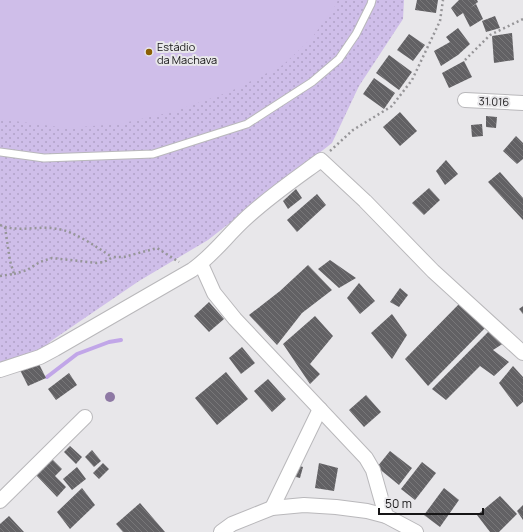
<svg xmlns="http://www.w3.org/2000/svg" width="523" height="532" font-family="Manrope,sans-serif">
  <defs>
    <pattern id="park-dots" width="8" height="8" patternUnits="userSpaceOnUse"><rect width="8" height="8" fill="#cfbee9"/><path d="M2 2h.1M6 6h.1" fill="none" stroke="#b1a2c7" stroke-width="1.8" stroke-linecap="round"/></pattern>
    <pattern id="building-back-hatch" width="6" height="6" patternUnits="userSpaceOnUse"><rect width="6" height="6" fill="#626164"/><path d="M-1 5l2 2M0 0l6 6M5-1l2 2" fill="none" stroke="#787779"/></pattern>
  </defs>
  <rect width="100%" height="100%" fill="#e8e7ea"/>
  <polygon fill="url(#park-dots)" points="0,0 404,0 403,19 359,86 332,143 208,240 139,281 51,341 38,355 0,366"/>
  <polygon fill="#cfbee9" points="0,0 338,0 334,8 311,39 283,65 229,92 172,112 119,124 66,128 0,119"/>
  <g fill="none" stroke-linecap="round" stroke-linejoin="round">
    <polyline stroke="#c1a6e8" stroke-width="4" points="47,377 77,354 109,342 121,340"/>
  </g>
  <g fill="url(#building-back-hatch)">
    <polygon points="417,0 438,0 436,13 415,10"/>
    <polygon points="459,0 477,0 478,2 470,8 476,4 483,19 470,27 463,13 457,17 451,8"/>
    <polygon points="495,16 500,28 486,32 482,21"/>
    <polygon points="458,28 470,44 458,55 441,66 434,51 450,42 446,37"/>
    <polygon points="512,33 514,60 494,63 492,36"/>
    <polygon points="409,34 425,45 413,61 397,50"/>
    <polygon points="389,55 412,72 399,90 376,73"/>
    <polygon points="464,61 472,77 449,88 442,73"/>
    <polygon points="374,78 395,93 384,109 363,94"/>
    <polygon points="400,112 417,131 400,146 383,127"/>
    <polygon points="486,116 497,117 496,128 486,127"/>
    <polygon points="482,124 483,136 472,137 471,125"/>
    <polygon points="516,136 523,143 523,159 517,164 503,151"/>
    <polygon points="446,160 458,174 445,185 436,171"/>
    <polygon points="500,172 523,198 523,220 488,182"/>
    <polygon points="429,188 440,200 424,215 412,203"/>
    <polygon points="296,189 302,198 288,209 283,201"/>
    <polygon points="317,194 326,205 297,232 287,220"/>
    <polygon points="330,260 356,278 339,288 318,269"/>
    <polygon points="308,265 332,290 302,313 277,345 249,315 280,291"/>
    <polygon points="359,283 375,301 360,314 347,298"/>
    <polygon points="400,288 408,295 399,307 390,302"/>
    <polygon points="209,302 224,319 209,332 194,316"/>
    <polygon points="459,304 485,328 428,386 405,359"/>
    <polygon points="523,306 523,314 519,309"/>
    <polygon points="392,314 407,335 392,359 371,333"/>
    <polygon points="315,316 333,336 310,364 320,374 310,384 283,344"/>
    <polygon points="490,330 504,343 493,350 509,362 494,376 480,366 446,400 432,389"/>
    <polygon points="242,347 255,363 241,374 229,358"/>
    <polygon points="38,362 46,378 28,386 20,370"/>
    <polygon points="513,366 523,377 523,402 517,407 499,383"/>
    <polygon points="226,372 248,399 217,425 195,398"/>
    <polygon points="69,373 77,385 56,400 48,389"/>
    <polygon points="268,379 286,399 272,412 254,391"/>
    <polygon points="366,395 381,412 364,427 349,410"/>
    <polygon points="70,446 82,457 76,464 64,452"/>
    <polygon points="92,450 101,461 94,467 85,457"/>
    <polygon points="390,451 412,468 399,485 377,467"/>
    <polygon points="52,459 62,469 55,476 66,487 57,497 36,475"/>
    <polygon points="422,462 436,473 415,500 401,489"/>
    <polygon points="103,463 109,469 99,479 93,473"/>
    <polygon points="319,463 338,468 334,491 315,488"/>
    <polygon points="296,465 303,467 300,478 292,476"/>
    <polygon points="77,467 86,479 72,490 63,479"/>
    <polygon points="82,488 95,505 70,529 57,512"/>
    <polygon points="444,488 459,500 440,527 424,515"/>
    <polygon points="500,496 517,514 499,532 490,532 477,515"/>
    <polygon points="140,503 165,532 123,532 116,524"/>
    <polygon points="523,505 523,520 517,511"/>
    <polygon points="9,516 24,532 0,532 0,524"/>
  </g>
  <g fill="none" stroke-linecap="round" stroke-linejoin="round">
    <defs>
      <polyline id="lane" points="0,152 44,158 153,154 247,124 312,82 339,59 356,34 371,4 372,0"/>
      <g id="street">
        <polyline points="465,100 523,103"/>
        <polyline points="201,264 214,293 235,319 366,458 373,470 386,516"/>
        <path d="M0 370 40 357 55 349 192 270C211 257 226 237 243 221 267 198 295 179 321 160L365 201 433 271 523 353"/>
        <polyline points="0,501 85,417"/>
        <polyline points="272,508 320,409"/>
        <polyline points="221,532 232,524 272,508 304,505 336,507 367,511 386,516 416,532"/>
      </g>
    </defs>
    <use href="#lane" stroke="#b9b8bb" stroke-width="9"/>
    <use href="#street" stroke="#b9b8bb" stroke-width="16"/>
    <g stroke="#969598" stroke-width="2.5" stroke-dasharray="2 3" stroke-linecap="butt">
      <polyline points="465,60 490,35 523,19"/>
      <polyline points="330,151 353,130 392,106 412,80 440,21 443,0"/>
      <path d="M0 225C18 233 39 225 58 229 74 231 98 248 112 257"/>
      <polyline points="14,274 27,270 40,262 52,258 97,263 104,262 113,257 124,257 157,248 179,262"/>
      <polyline points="0,276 14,274 10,261 5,227"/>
    </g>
    <use href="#lane" stroke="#fff" stroke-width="7"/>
    <use href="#street" stroke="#fff" stroke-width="14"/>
  </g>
  <circle fill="#8e79a4" cx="110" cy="397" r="5"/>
  <circle fill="#8b5f03" stroke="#e8e7ea" stroke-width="1.5" cx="149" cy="52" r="4"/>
  <g text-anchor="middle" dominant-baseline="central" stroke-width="4" stroke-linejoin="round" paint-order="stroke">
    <g font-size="11" fill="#161516" stroke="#e8e7ea" text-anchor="start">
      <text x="157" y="46">Estádio<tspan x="157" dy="13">da Machava</tspan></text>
    </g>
    <g font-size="11" fill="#161516" stroke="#e8e7ea">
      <text transform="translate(494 101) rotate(2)">31.016</text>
    </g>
  </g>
  <path d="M379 508v6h104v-6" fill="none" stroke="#161516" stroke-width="2"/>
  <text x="385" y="508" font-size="12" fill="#161516" stroke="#e8e7ea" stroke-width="3" paint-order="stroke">50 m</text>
</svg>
